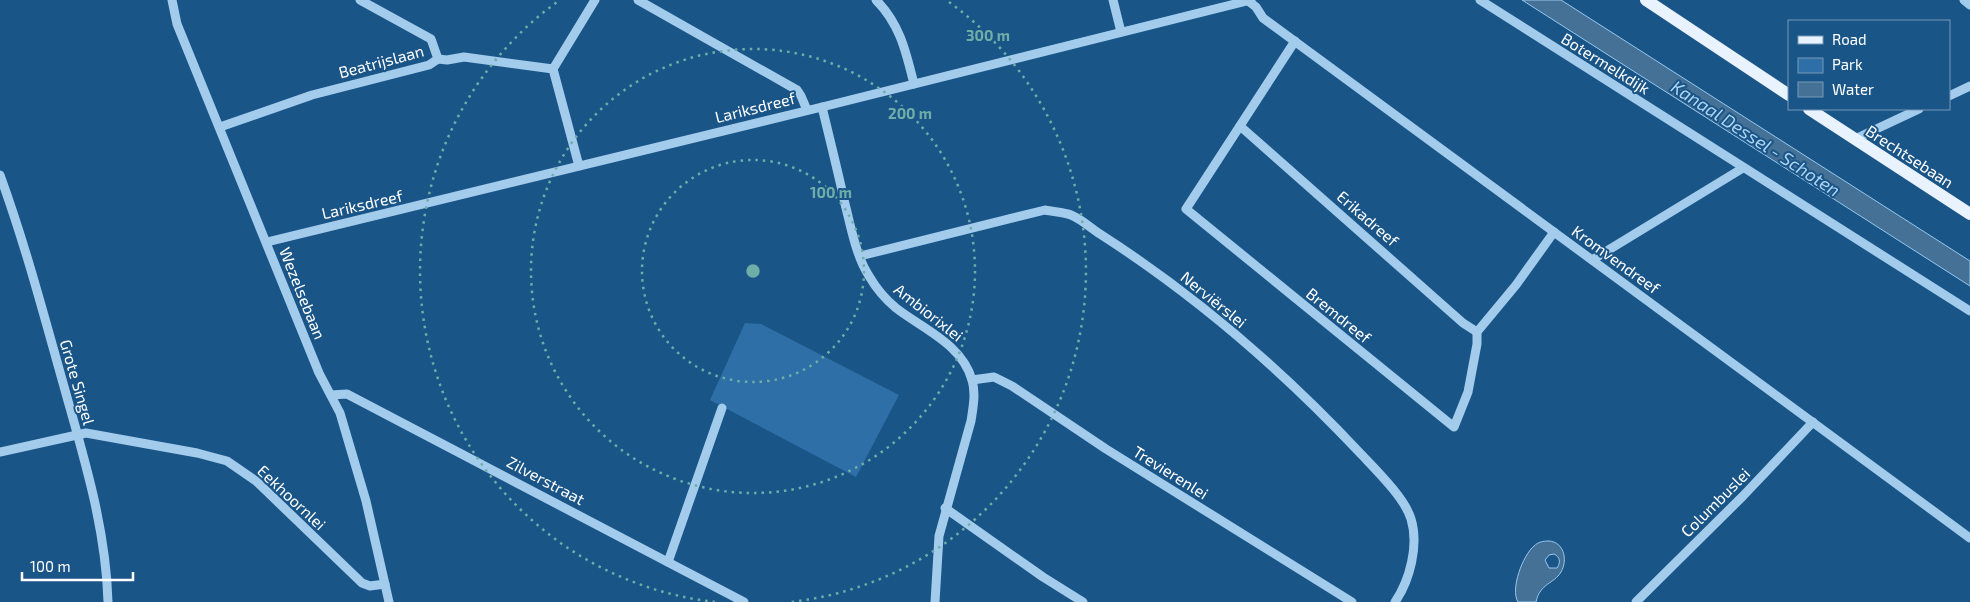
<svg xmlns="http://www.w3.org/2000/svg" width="1970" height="602" font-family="'Exo 2',sans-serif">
  <rect width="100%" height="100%" fill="#1a5588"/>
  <polygon fill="#2d6fa6" points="745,323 761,324 899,395 856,477 710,400"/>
  <g fill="#467196" stroke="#95c8ef" fill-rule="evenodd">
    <polygon points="1522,0 1561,0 1970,261 1970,286"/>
    <path d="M1549 541C1564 542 1568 560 1561 572 1554 584 1540 583 1536 602H1518C1510 589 1523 555 1534 546 1538 542 1543 541 1549 541ZM1554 554C1560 557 1561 562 1557 568H1549L1545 560 1549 555Z"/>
  </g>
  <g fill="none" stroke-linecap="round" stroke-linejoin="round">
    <g stroke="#a2cbec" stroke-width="9">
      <polyline points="172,0 177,24 319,373 340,413 366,501 389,602"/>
      <polyline points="360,0 431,39 438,59"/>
      <polyline points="638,0 797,90 801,96 807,110"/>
      <path d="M876 0C900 24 906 52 914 84"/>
      <polyline points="1113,0 1121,32"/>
      <polyline points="1247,0 1256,7 1263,18 1970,538"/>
      <polyline points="1480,0 1970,311"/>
      <polyline points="1964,0 1970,5"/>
      <polyline points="1295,41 1186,209 1454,427 1468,392 1477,344 1477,332 1516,285 1554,232"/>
      <polyline points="1949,96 1970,86"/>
      <path d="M822 107C830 140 838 172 845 204 851 227 856 256 869 276 876 288 885 299 896 308 923 329 962 344 972 380 976 393 973 408 971 421L939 536 935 602"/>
      <polyline points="1240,126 1463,323 1477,332"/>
      <polyline points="220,127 312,95 429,65 438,59 447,60 464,57 553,69"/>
      <polyline points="1855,139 1919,109"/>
      <polyline points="579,166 553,69 595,0"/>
      <path d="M0 175C25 244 43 312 63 383 83 455 106 527 108 602"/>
      <polyline points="267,242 822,107 1251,0"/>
      <path d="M860 256 1045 210C1054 212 1064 212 1071 215 1081 219 1091 228 1100 234 1195 295 1283 371 1360 453 1375 469 1405 498 1411 519 1419 545 1410 580 1395 602"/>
      <polyline points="1592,260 1743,168"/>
      <polyline points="972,380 994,377 1012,386 1106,449 1352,602"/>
      <polyline points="331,395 347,394 744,602"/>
      <polyline points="0,452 86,433 197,453 227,461 256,481 362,583 370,586 385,584"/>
      <polyline points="945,508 1043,577 1083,602"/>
      <polyline points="668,562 722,408"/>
      <polyline points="1636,602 1743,496 1813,422"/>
    </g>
    <g stroke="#e8f3ff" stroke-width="12">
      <polyline points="1646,0 1789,95"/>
      <polyline points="1809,109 1970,214"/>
    </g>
  </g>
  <g fill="none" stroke="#6fada8" stroke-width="2.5" stroke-dasharray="2.5 5">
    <circle cx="753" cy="271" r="111"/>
    <circle cx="753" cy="271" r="222"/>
    <path d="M715 602A333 333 0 0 1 557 2M949 2A333 333 0 0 1 791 602"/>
  </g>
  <g text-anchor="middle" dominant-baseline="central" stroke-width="4" stroke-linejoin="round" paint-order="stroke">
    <g font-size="16" fill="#fff" stroke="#1a5588">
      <text transform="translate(381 61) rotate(-15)">Beatrijslaan</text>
      <text transform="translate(1606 63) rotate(32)">Botermelkdijk</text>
      <text transform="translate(755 107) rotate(-14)">Lariksdreef</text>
      <text transform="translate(1910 156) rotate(33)">Brechtsebaan</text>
      <text transform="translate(362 204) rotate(-13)">Lariksdreef</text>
      <text transform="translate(1368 218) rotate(41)">Erikadreef</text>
      <text transform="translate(1616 259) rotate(36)">Kromvendreef</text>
      <text transform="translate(303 293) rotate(68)">Wezelsebaan</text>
      <text transform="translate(1214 299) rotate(39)">Nerviërslei</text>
      <text transform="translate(929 312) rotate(38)">Ambiorixlei</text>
      <text transform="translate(1339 315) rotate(39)">Bremdreef</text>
      <text transform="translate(78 382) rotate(74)">Grote Singel</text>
      <text transform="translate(1171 472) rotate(32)">Trevierenlei</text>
      <text transform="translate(546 480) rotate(28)">Zilverstraat</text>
      <text transform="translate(292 497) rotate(43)">Eekhoornlei</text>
      <text transform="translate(1715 502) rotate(-45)">Columbuslei</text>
    </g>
    <g font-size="18" font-style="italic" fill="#aed5f4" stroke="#1a5588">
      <text transform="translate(1756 138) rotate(33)">Kanaal Dessel - Schoten</text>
    </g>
  </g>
  <circle cx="753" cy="271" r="8" fill="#6fada8" stroke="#1a5588" stroke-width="2.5"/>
  <g font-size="15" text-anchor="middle" font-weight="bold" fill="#6fada8" stroke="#1a5588" stroke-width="4" stroke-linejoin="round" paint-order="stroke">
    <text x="988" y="41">300 m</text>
    <text x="910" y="119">200 m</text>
    <text x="831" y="198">100 m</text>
  </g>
  <rect x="1788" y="20" width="162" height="90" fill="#1a5588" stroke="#7699b8"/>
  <rect x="1798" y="36" width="25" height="8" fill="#e8f3ff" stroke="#7699b8"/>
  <text x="1832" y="45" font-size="15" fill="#ffffff">Road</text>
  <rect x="1798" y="58" width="25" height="15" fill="#2d6fa6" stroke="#7699b8"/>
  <text x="1832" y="70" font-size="15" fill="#ffffff">Park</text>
  <rect x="1798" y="82" width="25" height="15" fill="#467196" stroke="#7699b8"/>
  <text x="1832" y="95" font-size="15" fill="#ffffff">Water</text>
  <path d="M22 572v8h111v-8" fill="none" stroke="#ffffff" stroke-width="2.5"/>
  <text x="30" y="572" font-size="15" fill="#ffffff" stroke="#1a5588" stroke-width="4" paint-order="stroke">100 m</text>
</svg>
